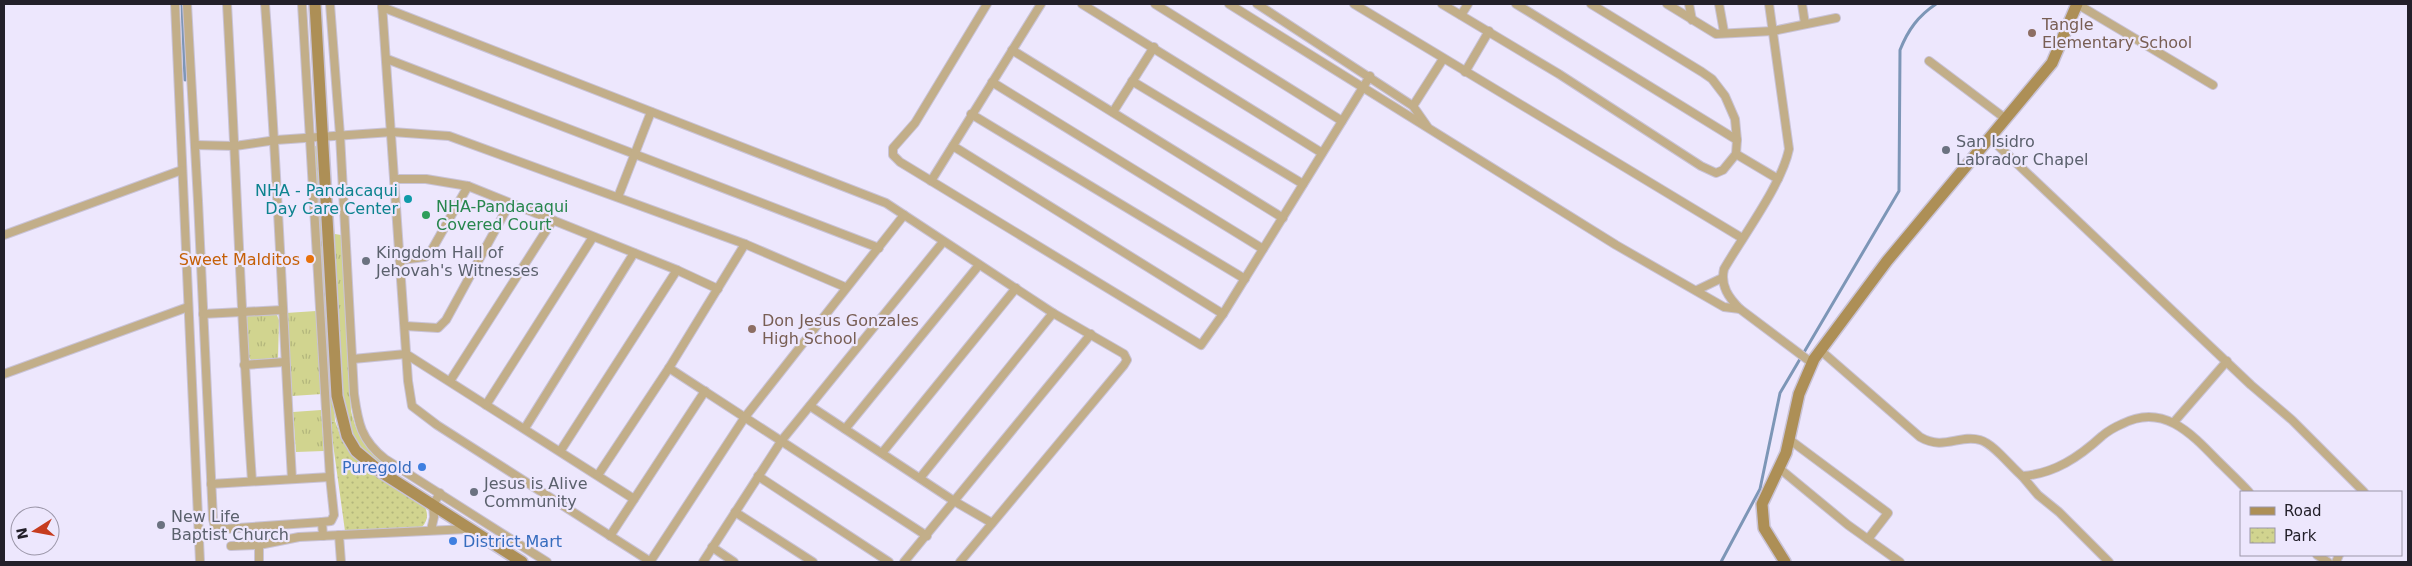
<svg xmlns="http://www.w3.org/2000/svg" width="2412" height="566" font-family="'DejaVu Sans',sans-serif">
  <defs>
    <pattern id="grass-tufts" width="24" height="20" patternUnits="userSpaceOnUse" patternTransform="scale(1.25)"><rect width="24" height="20" fill="#d1d48f"/><path d="M3 7l-1-3M5 7V3M7 7l1-3M15 17l-1-3M17 17v-4M19 17l1-3" fill="none" stroke="#b3b67c"/></pattern>
    <pattern id="park-dots" width="8" height="8" patternUnits="userSpaceOnUse" patternTransform="scale(1.25)"><rect width="8" height="8" fill="#d1d48f"/><path d="M2 2h.1M6 6h.1" fill="none" stroke="#b3b67c" stroke-width="1.8" stroke-linecap="round"/></pattern>
  </defs>
  <rect width="100%" height="100%" fill="#ede7fd"/>
  <g fill="url(#grass-tufts)">
    <polygon points="315,146 318,147 335,421 330,422 313,147"/>
    <path d="M335 234 341 235 343 241 351 411C358 440 368 452 392 468V474L355 446 341 402 332 238Z"/>
    <polygon points="316,311 322,394 292,396 286,313"/>
    <polygon points="276,313 279,320 278,358 251,360 247,355 246,317 247,314"/>
    <polygon points="321,410 324,451 296,452 293,412"/>
  </g>
  <path fill="url(#park-dots)" d="M335 421 342 440 351 454 423 503C428 512 429 519 422 527L345 531 330 422Z"/>
  <g fill="none" stroke-linecap="round" stroke-linejoin="round">
    <g stroke="#7d96b7" stroke-width="3">
      <polyline points="182,4 185,80"/>
      <path d="M1721 562 1760 489 1780 393 1899 191 1900 50C1908 30 1918 16 1936 4"/>
    </g>
    <defs>
      <g id="street">
        <polyline points="175,4 200,562"/>
        <polyline points="187,4 198,201 213,519 215,527 224,529 322,522"/>
        <path d="M227 4C236 163 241 322 252 481"/>
        <path d="M265 4C277 162 283 320 292 479"/>
        <polyline points="302,4 330,477 334,515 331,521 322,522 323,536"/>
        <path d="M330 4 340 135 354 394C358 423 361 440 385 459L547 562"/>
        <polyline points="382,4 408,381 412,406 437,425 651,562"/>
        <polyline points="987,4 915,123 893,148 893,155 900,162 1201,345 1223,314 1370,76"/>
        <polyline points="1082,4 1322,153"/>
        <polyline points="1155,4 1342,121"/>
        <polyline points="1229,4 1616,245 1724,307 1740,309"/>
        <polyline points="1257,4 1413,106 1427,126"/>
        <polyline points="1354,4 1742,238"/>
        <polyline points="1442,4 1559,74 1701,166 1716,173 1723,170 1736,154 1737,140 1735,119 1725,96 1712,79 1702,72 1591,4"/>
        <polyline points="1516,4 1737,140"/>
        <polyline points="1667,4 1716,34 1773,31 1836,18"/>
        <polyline points="1689,4 1692,20"/>
        <polyline points="1719,4 1724,32"/>
        <path d="M1769 4 1789 149C1782 184 1743 236 1724 269 1720 286 1729 298 1740 309L1812 363"/>
        <polyline points="1802,4 1805,24"/>
        <polyline points="2077,4 2213,85"/>
        <polyline points="382,7 886,203 1053,313 1124,354 1127,360 1124,365 960,562"/>
        <polyline points="1461,15 1468,4"/>
        <polyline points="1012,50 1283,218"/>
        <polyline points="387,59 879,248"/>
        <polyline points="1929,61 2006,119"/>
        <polyline points="1465,72 1489,31"/>
        <polyline points="1132,81 1303,184"/>
        <polyline points="992,82 1263,249"/>
        <polyline points="1413,106 1443,59"/>
        <polyline points="1113,112 1154,47"/>
        <polyline points="971,114 1245,279"/>
        <polyline points="1990,138 2251,385 2292,420 2364,492"/>
        <polyline points="195,145 235,146 276,140 392,132 449,136 745,244 845,287"/>
        <polyline points="953,146 1223,314"/>
        <polyline points="1736,154 1778,179"/>
        <polyline points="396,179 426,179 468,186 677,270 718,289"/>
        <polyline points="931,181 1041,4"/>
        <polyline points="618,197 651,112"/>
        <polyline points="4,235 182,170"/>
        <polyline points="401,260 425,257 430,253 468,186"/>
        <polyline points="1697,290 1722,278"/>
        <polyline points="203,314 282,310"/>
        <polyline points="405,326 438,328 446,320 510,203"/>
        <path d="M1820 350 1920 437C1944 451 1959 434 1980 440 1994 444 2010 466 2022 476 2054 474 2079 457 2102 436 2108 431 2115 427 2122 424 2162 403 2190 432 2217 460 2227 470 2239 481 2249 492"/>
        <polyline points="353,359 406,354 634,499"/>
        <polyline points="244,365 285,362"/>
        <polyline points="669,368 927,536"/>
        <polyline points="4,374 188,307"/>
        <polyline points="450,381 553,220"/>
        <polyline points="486,405 593,237"/>
        <polyline points="810,406 954,501 992,523"/>
        <polyline points="2174,422 2227,361"/>
        <polyline points="525,428 634,253"/>
        <polyline points="845,429 979,265"/>
        <polyline points="1790,440 1888,513 1868,539"/>
        <polyline points="561,450 677,270"/>
        <polyline points="882,453 1016,288"/>
        <polyline points="1779,468 1848,525 1900,562"/>
        <polyline points="598,475 669,368 745,244"/>
        <polyline points="758,476 889,562"/>
        <polyline points="2022,476 2038,495 2059,512 2109,562"/>
        <polyline points="920,478 1053,313"/>
        <polyline points="211,484 330,477"/>
        <polyline points="735,512 813,562"/>
        <polyline points="431,530 434,517 433,505 440,493"/>
        <polyline points="339,535 341,562"/>
        <polyline points="610,536 705,391"/>
        <polyline points="259,545 259,562"/>
        <polyline points="231,546 259,545 299,537 468,529"/>
        <polyline points="712,547 734,562"/>
        <polyline points="2317,555 2328,562"/>
        <polyline points="650,562 745,417 904,215"/>
        <polyline points="703,562 782,440 943,242"/>
        <polyline points="904,562 1091,334"/>
        <polyline points="2336,562 2339,555"/>
      </g>
      <g id="secondary">
        <polyline points="315,4 337,396 347,436 356,451 381,472 522,562"/>
        <polyline points="1785,562 1764,528 1762,504 1786,453 1799,394 1814,359 1887,261 2052,63 2077,4"/>
      </g>
    </defs>
    <use href="#street" stroke="#c9c3d7" stroke-width="10"/>
    <use href="#secondary" stroke="#c9c3d7" stroke-width="14"/>
    <use href="#street" stroke="#c2ae89" stroke-width="8"/>
    <use href="#secondary" stroke="#ad8f56" stroke-width="11"/>
  </g>
  <g fill="#8d6e63" stroke="#ede7fd" stroke-width="2">
    <circle cx="2032" cy="33" r="5"/>
    <circle cx="752" cy="329" r="5"/>
  </g>
  <g fill="#6b7280" stroke="#ede7fd" stroke-width="2">
    <circle cx="1946" cy="150" r="5"/>
    <circle cx="366" cy="261" r="5"/>
    <circle cx="474" cy="492" r="5"/>
    <circle cx="161" cy="525" r="5"/>
  </g>
  <circle fill="#0f9aa8" stroke="#ede7fd" stroke-width="2" cx="408" cy="199" r="5"/>
  <circle fill="#2e9e5b" stroke="#ede7fd" stroke-width="2" cx="426" cy="215" r="5"/>
  <circle fill="#e8710a" stroke="#ede7fd" stroke-width="2" cx="310" cy="259" r="5"/>
  <g fill="#3f7fe0" stroke="#ede7fd" stroke-width="2">
    <circle cx="422" cy="467" r="5"/>
    <circle cx="453" cy="541" r="5"/>
  </g>
  <g text-anchor="middle" dominant-baseline="central" stroke-width="4.5" stroke-linejoin="round" paint-order="stroke">
    <g font-size="16" fill="#785e54" stroke="#ede7fd" text-anchor="start">
      <text x="2042" y="24">Tangle<tspan x="2042" dy="18">Elementary School</tspan></text>
      <text x="762" y="320">Don Jesus Gonzales<tspan x="762" dy="18">High School</tspan></text>
    </g>
    <g font-size="16" fill="#5b616d" stroke="#ede7fd" text-anchor="start">
      <text x="1956" y="141">San Isidro<tspan x="1956" dy="18">Labrador Chapel</tspan></text>
      <text x="376" y="252">Kingdom Hall of<tspan x="376" dy="18">Jehovah's Witnesses</tspan></text>
      <text x="484" y="483">Jesus is Alive<tspan x="484" dy="18">Community</tspan></text>
      <text x="171" y="516">New Life<tspan x="171" dy="18">Baptist Church</tspan></text>
    </g>
    <g font-size="16" fill="#0d838f" stroke="#ede7fd" text-anchor="end">
      <text x="398" y="190">NHA - Pandacaqui<tspan x="398" dy="18">Day Care Center</tspan></text>
    </g>
    <g font-size="16" fill="#27864d" stroke="#ede7fd" text-anchor="start">
      <text x="436" y="206">NHA-Pandacaqui<tspan x="436" dy="18">Covered Court</tspan></text>
    </g>
    <g font-size="16" fill="#c56008" stroke="#ede7fd" text-anchor="end">
      <text x="300" y="259">Sweet Malditos</text>
    </g>
    <g font-size="16" fill="#366cbe" stroke="#ede7fd" text-anchor="end">
      <text x="412" y="467">Puregold</text>
      <text x="463" y="541" text-anchor="start">District Mart</text>
    </g>
  </g>
  <rect width="2412" height="566" fill="none" stroke="#23202a" stroke-width="10"/>
  <rect x="2240" y="491" width="162" height="65" fill="#ede7fd" stroke="#9c97a9"/>
  <rect x="2250" y="507" width="25" height="8" fill="#ad8f56" stroke="#9c97a9"/>
  <text x="2284" y="516" font-size="15" fill="#23202a">Road</text>
  <rect x="2250" y="528" width="25" height="15" fill="url(#park-dots)" stroke="#9c97a9"/>
  <text x="2284" y="541" font-size="15" fill="#23202a">Park</text>
  <g transform="translate(35 531) rotate(259)"><circle r="24" fill="#ede7fd" stroke="#9c97a9"/>
  <path d="M0-4L9 19L0 12L-9 19Z" fill="#c63c1f"/>
  <text y="-8" font-size="14" font-weight="bold" text-anchor="middle" fill="#23202a">N</text>
  </g>
</svg>
